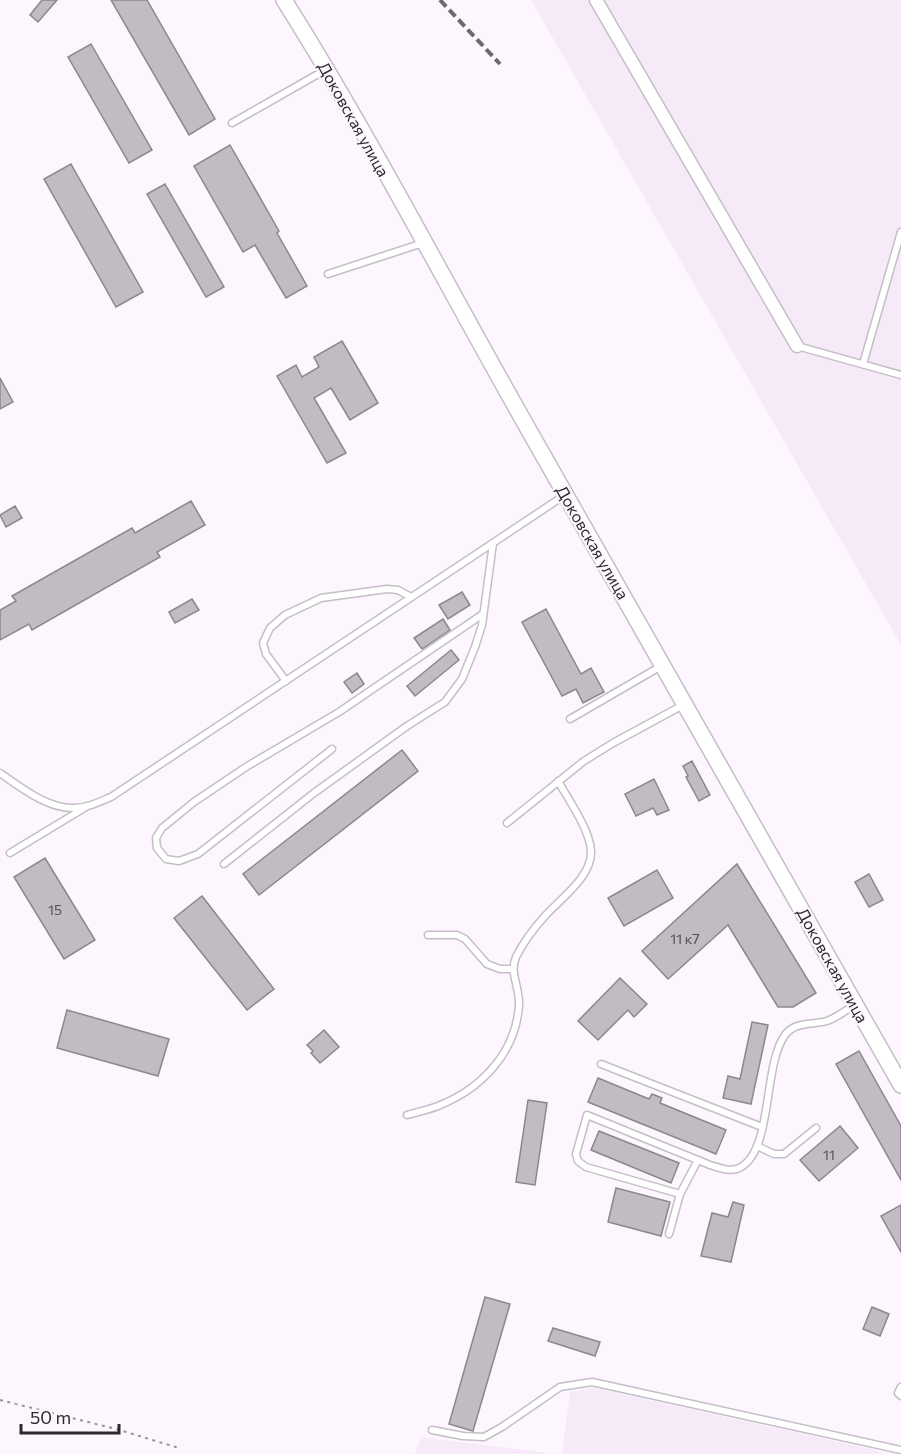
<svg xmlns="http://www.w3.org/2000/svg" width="901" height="1454" font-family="Commissioner,sans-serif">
  <rect width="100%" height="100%" fill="#fdf6fe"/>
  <g fill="#f6eaf9">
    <polygon points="531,0 901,0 901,645"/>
    <polygon points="594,1388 875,1450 883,1454 562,1454 570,1392"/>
    <polygon points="421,1437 557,1454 415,1454"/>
  </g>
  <g fill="#c2bbc3" stroke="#8d868e" stroke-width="1.5">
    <polygon points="42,0 57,0 38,22 30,15"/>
    <polygon points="111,0 147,0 215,119 189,135"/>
    <polygon points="91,44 152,150 129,163 68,57"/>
    <polygon points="230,145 279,231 277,233 307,286 286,298 255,245 243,252 194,166"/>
    <polygon points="71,164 143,292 116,307 44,179"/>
    <polygon points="165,184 224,287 206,297 147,194"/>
    <polygon points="342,341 378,403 350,420 331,388 314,398 346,453 327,463 277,376 296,365 302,377 319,367 314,357"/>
    <polygon points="0,378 13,402 0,409"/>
    <polygon points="191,501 205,525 157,552 160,557 32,630 29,624 0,640 0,610 16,601 12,596 132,528 135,533"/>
    <polygon points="15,506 22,518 6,527 0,515"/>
    <polygon points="462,592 470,605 448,619 439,605"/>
    <polygon points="192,599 199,610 175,623 169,612"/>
    <polygon points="546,609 581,674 591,668 604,692 583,703 576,689 562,696 522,622"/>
    <polygon points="443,619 450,630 422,649 414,638"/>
    <polygon points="451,650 459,660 415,696 407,686"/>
    <polygon points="357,673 364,684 352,693 344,682"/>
    <polygon points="402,750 418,771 259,895 243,874"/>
    <polygon points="692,761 710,795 699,801 686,777 688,776 683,766"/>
    <polygon points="654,779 669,810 657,815 653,808 636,816 625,794"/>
    <polygon points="45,858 95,940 64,959 14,877"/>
    <polygon points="737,864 816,993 793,1007 778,1007 728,925 668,979 642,951"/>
    <polygon points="657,870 673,898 624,926 608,898"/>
    <polygon points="869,874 883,900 869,907 855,882"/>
    <polygon points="202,896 274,989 247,1010 174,918"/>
    <polygon points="620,978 647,1004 634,1017 628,1010 598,1040 578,1021"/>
    <polygon points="67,1010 169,1039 158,1076 57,1048"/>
    <polygon points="752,1022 768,1025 751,1104 723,1098 728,1076 740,1079"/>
    <polygon points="324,1030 339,1047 320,1063 311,1053 313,1051 307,1045"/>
    <polygon points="859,1051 901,1126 901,1180 836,1064"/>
    <polygon points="598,1078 649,1099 652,1094 662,1098 660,1103 726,1130 716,1154 588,1102"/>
    <polygon points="528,1100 547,1103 535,1185 516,1182"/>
    <polygon points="840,1126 858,1148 819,1181 800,1160"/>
    <polygon points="599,1131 679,1163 671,1183 591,1150"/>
    <polygon points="616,1188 670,1202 661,1236 608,1222"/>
    <polygon points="733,1202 744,1205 731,1262 701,1256 712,1213 728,1217"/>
    <polygon points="901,1205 901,1252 881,1216"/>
    <polygon points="485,1297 510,1304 473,1431 449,1424"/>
    <polygon points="872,1307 889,1314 880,1336 863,1329"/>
    <polygon points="553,1328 600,1342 595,1356 548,1341"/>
  </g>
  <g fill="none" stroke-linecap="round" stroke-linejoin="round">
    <defs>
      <g id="service">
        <polyline points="232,123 327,69"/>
        <polyline points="328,274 423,243"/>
        <polyline points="797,346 901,375"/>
        <polyline points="863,364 901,232"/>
        <polyline points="286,681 266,654 263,643 270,628 285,615 321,598 387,589 398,590 411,597"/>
        <polyline points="570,719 663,665"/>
        <polyline points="332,749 198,854 179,861 166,859 157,848 156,838 162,828 194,802 246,767 339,712 483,614"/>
        <path d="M0 773C20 787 48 809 74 808 87 808 99 802 111 797L565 495"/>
        <polyline points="507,823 584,761 613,743 685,704"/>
        <polyline points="10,853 86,807"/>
        <polyline points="224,864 314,793 407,726 445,702 462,679 475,647 482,625 493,543"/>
        <polyline points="428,935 457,935 465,939 487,964 500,969 512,969"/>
        <polyline points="601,1064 762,1127"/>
        <path d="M407 1115C417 1112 428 1110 438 1106 481 1089 516 1053 519 1005 520 988 509 972 516 957 523 943 535 927 545 916 561 898 592 877 591 851 590 830 568 799 558 781"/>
        <polyline points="757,1146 774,1154 784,1154 816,1128"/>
        <path d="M680 1194 586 1167 578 1161 576 1154 587 1115 710 1165C720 1168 732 1173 741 1167 773 1149 763 1065 785 1035 795 1021 814 1025 827 1021 837 1018 847 1009 855 1005"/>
        <polyline points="669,1234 680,1194 698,1160"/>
        <polyline points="901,1387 898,1393 901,1396"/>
        <polyline points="432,1430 463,1436 484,1437 502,1427 560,1387 592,1382 901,1450"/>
      </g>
      <polyline id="minor" points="596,0 797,346"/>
      <path id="tertiary" d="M284 0C374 143 451 294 535 441 657 656 780 870 901 1085"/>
    </defs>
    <use href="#service" stroke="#c4bec6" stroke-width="9"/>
    <use href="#minor" stroke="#c4bec6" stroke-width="15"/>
    <use href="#tertiary" stroke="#c4bec6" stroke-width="18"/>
    <polyline stroke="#979398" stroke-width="2" stroke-dasharray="3 4.5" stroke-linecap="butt" points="0,1400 116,1429 179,1448"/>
    <use href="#service" stroke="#fff" stroke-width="6"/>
    <use href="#minor" stroke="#fff" stroke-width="12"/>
    <use href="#tertiary" stroke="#fff" stroke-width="15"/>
    <polyline stroke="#6d6a6e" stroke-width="4" stroke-dasharray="9 4.5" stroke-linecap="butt" points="440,0 500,64"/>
  </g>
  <g text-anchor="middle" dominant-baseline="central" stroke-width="4.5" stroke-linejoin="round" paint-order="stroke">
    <g font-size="14" fill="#524e52">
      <text x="55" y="909">15</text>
      <text x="685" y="938">11 к7</text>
      <text x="829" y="1154">11</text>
    </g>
    <g font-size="16" fill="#2c2a2d" stroke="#fdf6fe">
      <text transform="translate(354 119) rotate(61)">Доковская улица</text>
      <text transform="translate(593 542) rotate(60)">Доковская улица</text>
      <text transform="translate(833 965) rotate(61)">Доковская улица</text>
    </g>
  </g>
  <path d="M21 1424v9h98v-9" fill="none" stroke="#2c2a2d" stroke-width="3"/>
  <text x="30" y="1424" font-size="18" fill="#2c2a2d" stroke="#fdf6fe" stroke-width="4.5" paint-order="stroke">50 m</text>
</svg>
